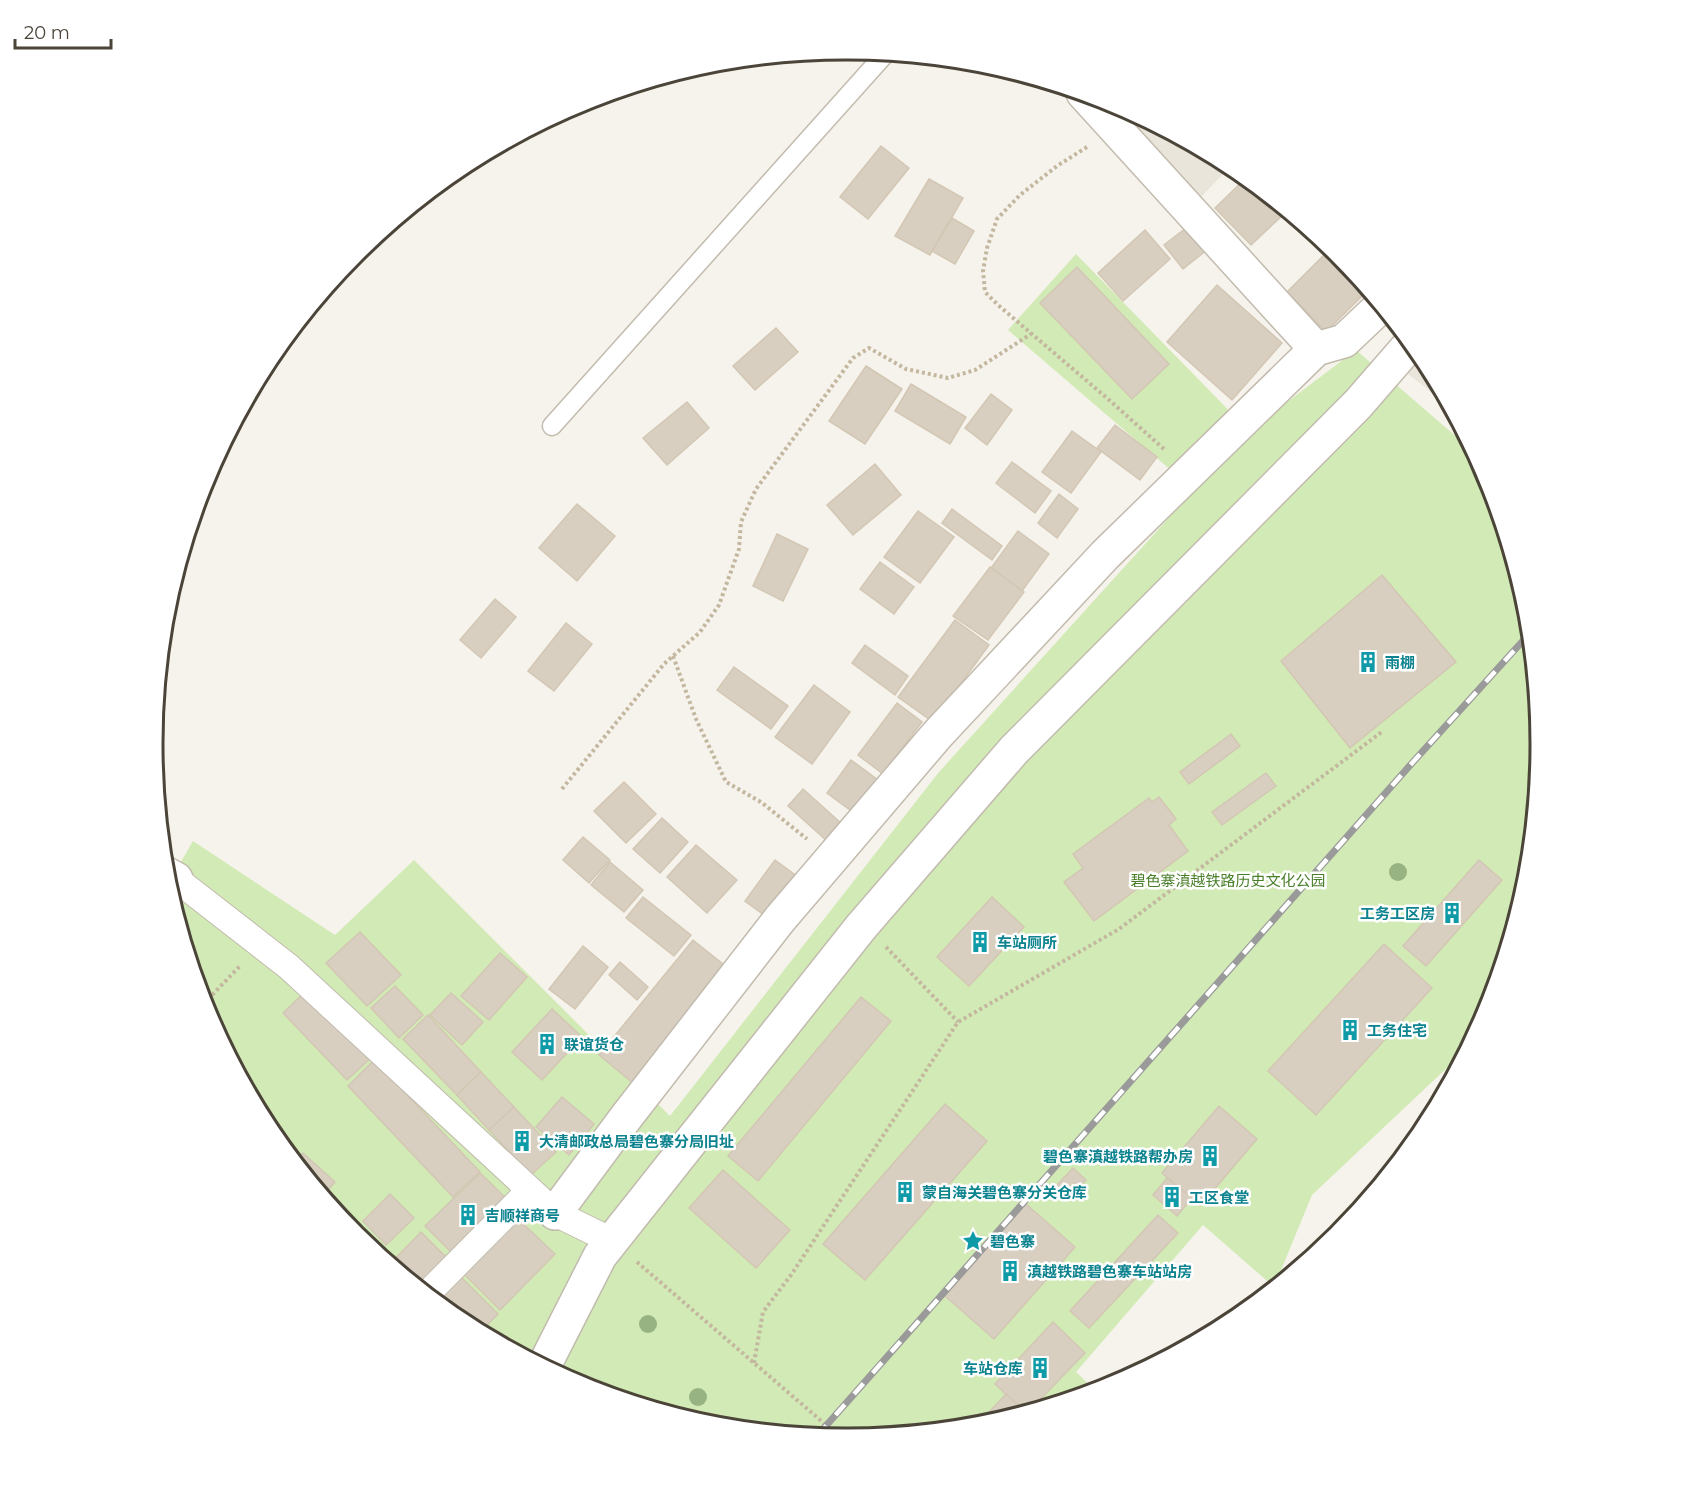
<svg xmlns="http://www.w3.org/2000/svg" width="1693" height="1488" font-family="Montserrat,'Noto Sans SC',sans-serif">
  <rect width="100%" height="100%" fill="#f6f3ec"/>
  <g fill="#eae5da">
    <polygon points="1113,103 1231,166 1195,203"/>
    <polygon points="1422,355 1424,358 1450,407 1407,373"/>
  </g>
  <polygon fill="#d2eab5" points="1076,254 1249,431 1356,350 1474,452 1488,479 1528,609 1541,744 1528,880 1488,1010 1466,1050 1312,1195 1274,1287 1203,1225 1076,1372 1096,1391 982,1425 846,1438 711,1425 580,1385 460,1321 355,1235 269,1130 205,1009 167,886 193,841 335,935 414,860 670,1116 939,772 1194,490 1008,330"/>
  <g fill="#d8cfc1" stroke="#d3c7b4" stroke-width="1.5">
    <polygon points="881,146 909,168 868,219 840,197"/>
    <polygon points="1246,178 1287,211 1251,245 1215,208"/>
    <polygon points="929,179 963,198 930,255 895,236"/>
    <polygon points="952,218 974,231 955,264 932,251"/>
    <polygon points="1194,222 1213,245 1183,269 1164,245"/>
    <polygon points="1145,230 1170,259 1123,301 1098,273"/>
    <polygon points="1331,248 1368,290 1326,332 1287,292"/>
    <polygon points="1077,267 1169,364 1132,399 1040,303"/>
    <polygon points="1217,285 1282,343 1232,400 1167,342"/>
    <polygon points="776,328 798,352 755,390 733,366"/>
    <polygon points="866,366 902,389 865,444 829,421"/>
    <polygon points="911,384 966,417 950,444 895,411"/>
    <polygon points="991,394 1012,410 987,445 965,428"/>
    <polygon points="687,402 709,428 667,465 643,438"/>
    <polygon points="1115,425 1157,457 1140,480 1097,448"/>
    <polygon points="1072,431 1101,452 1071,493 1042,472"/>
    <polygon points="1012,462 1051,491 1035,513 996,483"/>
    <polygon points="875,464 901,495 853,535 827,505"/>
    <polygon points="1059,494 1078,509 1057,538 1038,523"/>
    <polygon points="577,504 615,536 577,581 539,548"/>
    <polygon points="952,509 1002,546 992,560 942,523"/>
    <polygon points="918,511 954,537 920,583 884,557"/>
    <polygon points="1018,531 1049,554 1022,591 991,568"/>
    <polygon points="777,534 808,549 783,601 753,586"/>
    <polygon points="880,562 914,587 894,614 860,589"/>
    <polygon points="990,567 1024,592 988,640 953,616"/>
    <polygon points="1382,575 1456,662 1350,748 1281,661"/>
    <polygon points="495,599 516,617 481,658 460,640"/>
    <polygon points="955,620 989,645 933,722 898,697"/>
    <polygon points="566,623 592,644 554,691 528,671"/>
    <polygon points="865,645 908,676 895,695 852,663"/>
    <polygon points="734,667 788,706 771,729 717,690"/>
    <polygon points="814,685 850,712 812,764 775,737"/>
    <polygon points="897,703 922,722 883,774 858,755"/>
    <polygon points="1231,734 1240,746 1189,784 1180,772"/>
    <polygon points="851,760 878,780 854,813 827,793"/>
    <polygon points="1266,773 1276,786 1222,825 1212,812"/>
    <polygon points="624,782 656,814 626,843 594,811"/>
    <polygon points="803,789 842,824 827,841 788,806"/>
    <polygon points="1159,797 1176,819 1169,825 1188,851 1094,921 1064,882 1083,868 1073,854 1149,798 1152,802"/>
    <polygon points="662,818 688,842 660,873 633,849"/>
    <polygon points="583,837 610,860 589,883 563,860"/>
    <polygon points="696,845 737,880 707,913 667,877"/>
    <polygon points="775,860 798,877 768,918 745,901"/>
    <polygon points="1479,860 1502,880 1426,966 1403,946"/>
    <polygon points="610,862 643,890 624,912 591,885"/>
    <polygon points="643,897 691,935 674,956 626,918"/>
    <polygon points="992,897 1024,927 969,986 937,957"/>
    <polygon points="360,932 401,975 367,1006 326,963"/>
    <polygon points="693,940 728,968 634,1084 599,1055"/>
    <polygon points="1384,944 1432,988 1316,1115 1268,1071"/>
    <polygon points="583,946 608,967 575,1009 549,989"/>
    <polygon points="500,953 527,977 489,1020 461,996"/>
    <polygon points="620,962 648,987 637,1000 609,975"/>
    <polygon points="395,986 423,1015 399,1038 371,1008"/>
    <polygon points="307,990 372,1057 347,1080 283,1013"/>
    <polygon points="451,993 483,1022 462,1045 430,1015"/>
    <polygon points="861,997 891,1021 758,1181 728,1156"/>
    <polygon points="552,1009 582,1037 542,1080 512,1052"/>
    <polygon points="428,1015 481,1072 457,1095 403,1039"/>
    <polygon points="374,1060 480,1172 453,1197 348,1086"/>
    <polygon points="481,1072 514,1107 489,1130 457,1095"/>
    <polygon points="562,1097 594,1124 569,1155 536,1127"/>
    <polygon points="945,1104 987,1141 865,1280 823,1244"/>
    <polygon points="1219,1106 1257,1139 1200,1206 1162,1173"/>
    <polygon points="514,1107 556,1152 531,1175 489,1130"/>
    <polygon points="303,1153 335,1182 323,1195 295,1162"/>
    <polygon points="1073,1168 1086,1180 1068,1199 1055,1187"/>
    <polygon points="723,1170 790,1230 756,1268 689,1208"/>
    <polygon points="480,1173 511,1203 456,1257 425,1226"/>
    <polygon points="1167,1178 1192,1198 1177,1216 1153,1195"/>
    <polygon points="390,1194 414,1218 386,1245 363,1221"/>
    <polygon points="1026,1204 1075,1247 994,1339 945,1296"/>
    <polygon points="1158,1215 1178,1233 1089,1328 1070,1311"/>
    <polygon points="515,1216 555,1254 500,1310 461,1271"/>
    <polygon points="421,1232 446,1257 417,1286 390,1264"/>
    <polygon points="460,1276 498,1314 480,1332 460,1321 435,1301"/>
    <polygon points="1053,1322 1085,1353 1029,1411 1025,1412 995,1384"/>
    <polygon points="1006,1394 1025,1412 981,1425 979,1423"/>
  </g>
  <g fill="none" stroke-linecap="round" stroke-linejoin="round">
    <defs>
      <polyline id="service" points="552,426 886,53"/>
      <g id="pedestrian">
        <polyline points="176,879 289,967 555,1213 612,1241"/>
        <polyline points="427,1294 530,1190"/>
      </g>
      <g id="minor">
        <polyline points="1083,93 1316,349 1344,341 1381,306"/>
        <polyline points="165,873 176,879"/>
        <polyline points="555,1213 627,1116 780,919 937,735 1105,555 1316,349"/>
        <polyline points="544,1366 600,1256 861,927 1014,750 1358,404 1411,343"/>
      </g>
    </defs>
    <use href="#service" stroke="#c2bbae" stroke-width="21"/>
    <use href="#pedestrian" stroke="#c2bbae" stroke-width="28"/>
    <use href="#minor" stroke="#c2bbae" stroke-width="36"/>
    <g stroke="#c4b79f" stroke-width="4" stroke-dasharray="3 3" stroke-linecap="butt">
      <polyline points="1087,147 1057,166 1020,195 997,219 987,248 983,271 985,292 998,305 1108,399 1165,450"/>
      <polyline points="673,656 696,719 726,782 761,802 807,839"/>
      <polyline points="562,789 664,664 700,632 719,605 739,549 741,522 756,489 853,358 869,348 906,369 948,378 975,370 1031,334"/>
      <polyline points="886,947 958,1022"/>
      <polyline points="200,995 213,994 241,965"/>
      <polyline points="637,1262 841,1438"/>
      <polyline points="754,1363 763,1312 791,1275 958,1022 1119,929 1383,731"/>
    </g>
    <use href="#service" stroke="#fff" stroke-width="18"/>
    <use href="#pedestrian" stroke="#fff" stroke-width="26"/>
    <use href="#minor" stroke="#fff" stroke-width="33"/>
    <defs>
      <polyline id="rail" points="817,1436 1413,762 1530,633"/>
    </defs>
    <use href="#rail" stroke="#9a9a9a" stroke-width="7"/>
    <use href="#rail" stroke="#fff" stroke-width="4.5" stroke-dasharray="14" stroke-linecap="butt"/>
  </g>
  <g fill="#97b381">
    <circle cx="1398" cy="872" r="9"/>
    <circle cx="648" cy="1324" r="9"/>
    <circle cx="698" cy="1397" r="9"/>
  </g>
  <defs>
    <symbol id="building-bare" viewBox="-9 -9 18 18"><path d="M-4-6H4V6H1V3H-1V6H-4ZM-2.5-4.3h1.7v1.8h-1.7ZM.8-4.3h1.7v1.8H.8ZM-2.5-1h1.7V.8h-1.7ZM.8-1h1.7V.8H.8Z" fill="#0f9aa8" stroke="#fff" stroke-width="2.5" paint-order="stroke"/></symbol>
    <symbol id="sight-bare" viewBox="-9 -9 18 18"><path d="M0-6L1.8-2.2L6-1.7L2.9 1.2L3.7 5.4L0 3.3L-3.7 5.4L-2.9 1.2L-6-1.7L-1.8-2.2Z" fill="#0f9aa8" stroke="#fff" stroke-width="2.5" paint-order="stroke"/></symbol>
  </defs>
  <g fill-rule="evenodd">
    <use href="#building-bare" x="1353" y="647" width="30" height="30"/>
    <use href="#building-bare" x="1437" y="898" width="30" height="30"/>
    <use href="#building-bare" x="965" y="927" width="30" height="30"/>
    <use href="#building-bare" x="1335" y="1015" width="30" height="30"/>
    <use href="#building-bare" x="532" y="1029" width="30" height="30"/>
    <use href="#building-bare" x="507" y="1126" width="30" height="30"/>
    <use href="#building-bare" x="1195" y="1141" width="30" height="30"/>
    <use href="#building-bare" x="890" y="1177" width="30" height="30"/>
    <use href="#building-bare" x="1157" y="1182" width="30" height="30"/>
    <use href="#building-bare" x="453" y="1200" width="30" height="30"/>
    <use href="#sight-bare" x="958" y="1226" width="30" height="30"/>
    <use href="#building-bare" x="995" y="1256" width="30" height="30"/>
    <use href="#building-bare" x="1025" y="1353" width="30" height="30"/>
  </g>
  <g text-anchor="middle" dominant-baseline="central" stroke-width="5" stroke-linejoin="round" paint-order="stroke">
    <g font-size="15" font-weight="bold" fill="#0d838f" stroke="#fff" text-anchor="start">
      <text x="1385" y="662">雨棚</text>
      <text x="1435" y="913" text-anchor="end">工务工区房</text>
      <text x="997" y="942">车站厕所</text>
      <text x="1367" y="1030">工务住宅</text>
      <text x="564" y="1044">联谊货仓</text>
      <text x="539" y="1141">大清邮政总局碧色寨分局旧址</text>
      <text x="1193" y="1156" text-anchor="end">碧色寨滇越铁路帮办房</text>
      <text x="922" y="1192">蒙自海关碧色寨分关仓库</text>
      <text x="1189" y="1197">工区食堂</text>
      <text x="485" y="1215">吉顺祥商号</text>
      <text x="990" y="1241">碧色寨</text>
      <text x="1027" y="1271">滇越铁路碧色寨车站站房</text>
      <text x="1023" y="1368" text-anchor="end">车站仓库</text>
    </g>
    <g font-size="15" fill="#4a7f2a" stroke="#fff">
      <text x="1228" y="880">碧色寨滇越铁路历史文化公园</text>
    </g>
  </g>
  <path d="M0 0H1693V1488H0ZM846 60H847A683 683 0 0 1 1530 743V745A683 683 0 0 1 847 1428H846A683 683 0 0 1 163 745V743A683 683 0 0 1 846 60Z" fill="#fff" fill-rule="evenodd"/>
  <path fill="none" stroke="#4b4439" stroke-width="3" d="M846 60H847A683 683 0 0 1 1530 743V745A683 683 0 0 1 847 1428H846A683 683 0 0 1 163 745V743A683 683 0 0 1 846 60Z"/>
  <path d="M15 39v9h96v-9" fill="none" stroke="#4b4439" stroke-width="3"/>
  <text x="24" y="39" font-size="18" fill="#4b4439" stroke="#ffffff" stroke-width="4.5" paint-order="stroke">20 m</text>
</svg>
